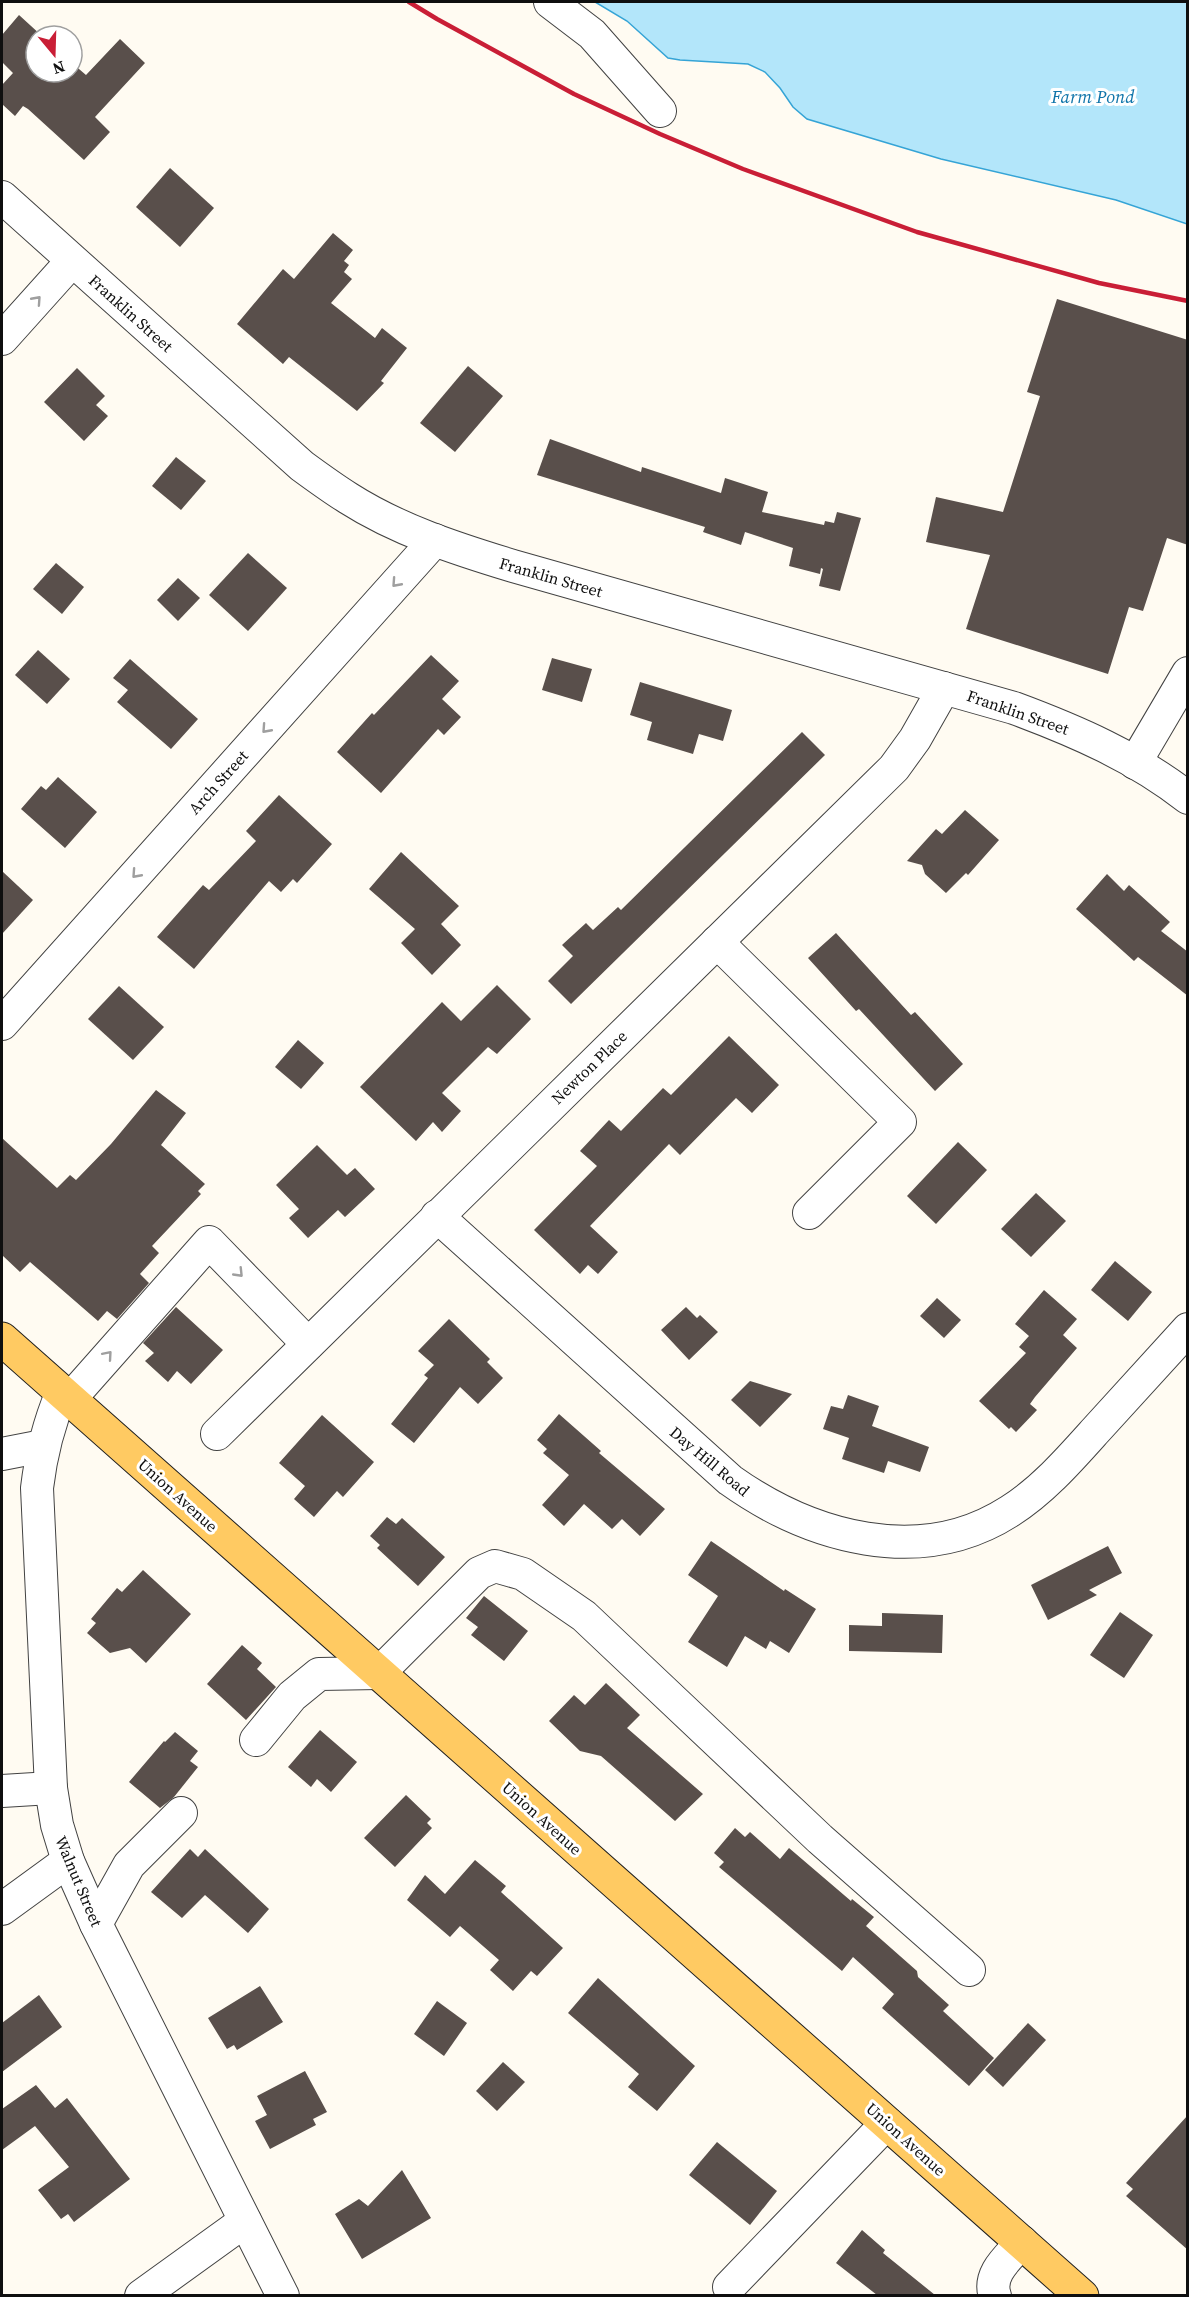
<svg xmlns="http://www.w3.org/2000/svg" width="1189" height="2297" font-family="'Source Serif 4',serif">
  <rect width="100%" height="100%" fill="#fffbf2"/>
  <polygon fill="#b3e6fa" stroke="#35a4d6" stroke-width="1.5" points="595,2 1187,2 1187,224 1116,200 941,159 807,119 793,107 780,88 765,72 748,64 680,60 668,58 627,21"/>
  <g fill="#594f4b">
    <polygon points="19,15 42,36 36,36 36,72 72,72 72,63 86,75 120,39 145,63 95,117 110,132 84,160 28,109 23,106 15,116 2,104 2,85 13,73 2,62 2,35"/>
    <polygon points="170,168 214,208 180,247 136,207"/>
    <polygon points="333,233 353,250 344,261 349,265 344,272 352,279 331,303 375,338 382,328 407,348 381,381 384,383 357,411 289,357 283,364 237,324 283,269 294,279"/>
    <polygon points="1057,299 1188,340 1188,545 1167,538 1143,611 1129,607 1108,674 966,629 990,555 926,542 936,497 1003,512 1040,396 1027,392"/>
    <polygon points="468,366 503,396 455,452 420,423"/>
    <polygon points="77,368 105,396 96,405 108,416 84,441 44,402"/>
    <polygon points="550,439 641,472 642,467 721,493 725,478 768,492 762,512 824,525 825,521 834,523 837,512 861,518 840,591 819,586 823,569 821,568 820,574 789,566 793,548 745,532 741,545 703,532 705,527 537,475"/>
    <polygon points="176,457 206,481 181,510 152,486"/>
    <polygon points="248,553 287,588 248,631 209,595"/>
    <polygon points="56,563 84,587 62,614 33,589"/>
    <polygon points="178,578 200,598 178,621 157,600"/>
    <polygon points="38,650 70,679 47,704 15,675"/>
    <polygon points="431,655 459,681 442,699 461,717 444,735 438,729 381,793 337,752 372,713 374,715"/>
    <polygon points="552,658 592,669 582,702 542,690"/>
    <polygon points="130,659 198,719 171,749 117,702 128,690 113,678"/>
    <polygon points="640,682 732,710 723,741 699,734 693,754 647,740 652,722 630,715"/>
    <polygon points="802,732 825,755 571,1004 548,981 573,956 562,945 586,923 593,930 618,907 621,910"/>
    <polygon points="58,777 97,812 65,848 21,809 41,786 46,790"/>
    <polygon points="279,795 332,844 297,883 293,879 281,892 269,881 194,969 157,937 203,885 209,890 256,841 246,831"/>
    <polygon points="965,810 999,840 968,875 966,873 946,893 925,874 922,865 907,861 936,829 942,834"/>
    <polygon points="401,852 459,906 441,924 461,945 432,975 401,943 415,929 369,889"/>
    <polygon points="2,871 33,900 2,934"/>
    <polygon points="1107,874 1124,891 1129,885 1170,922 1161,931 1188,952 1188,996 1138,957 1134,961 1076,909"/>
    <polygon points="836,933 911,1015 915,1012 963,1064 935,1091 859,1009 856,1011 808,958"/>
    <polygon points="497,985 531,1019 497,1054 488,1047 442,1093 461,1111 442,1132 433,1122 416,1141 360,1087 442,1002 461,1021"/>
    <polygon points="119,986 164,1027 133,1060 88,1019"/>
    <polygon points="729,1036 779,1085 752,1113 736,1098 680,1155 669,1144 590,1226 618,1252 598,1274 588,1265 580,1274 534,1230 597,1166 580,1151 609,1120 621,1131 663,1088 671,1095"/>
    <polygon points="298,1040 324,1063 301,1089 275,1067"/>
    <polygon points="156,1090 186,1113 161,1145 205,1184 198,1191 201,1194 152,1246 159,1253 140,1274 149,1283 117,1319 107,1311 98,1321 30,1262 20,1272 2,1255 2,1138 57,1188 70,1175 76,1180 111,1144"/>
    <polygon points="958,1142 987,1170 936,1224 907,1196"/>
    <polygon points="317,1145 347,1175 355,1168 375,1189 345,1217 338,1210 308,1238 289,1218 299,1209 276,1185"/>
    <polygon points="1036,1193 1066,1221 1031,1257 1001,1229"/>
    <polygon points="1115,1261 1152,1292 1128,1321 1091,1290"/>
    <polygon points="1044,1290 1077,1319 1063,1335 1077,1348 1035,1397 1030,1404 1037,1410 1016,1432 1011,1427 1009,1429 979,1401 1026,1353 1019,1347 1029,1336 1015,1324"/>
    <polygon points="937,1298 961,1320 944,1338 920,1316"/>
    <polygon points="176,1307 223,1350 191,1384 177,1371 168,1382 145,1361 154,1353 143,1343"/>
    <polygon points="686,1307 697,1318 700,1315 718,1332 689,1360 661,1330"/>
    <polygon points="449,1319 490,1359 487,1362 503,1378 478,1404 460,1387 414,1443 391,1424 428,1378 424,1375 434,1365 418,1351"/>
    <polygon points="750,1381 792,1394 760,1427 731,1400"/>
    <polygon points="848,1395 879,1406 872,1426 929,1447 920,1472 888,1461 884,1473 842,1459 849,1438 823,1429 831,1406 843,1409"/>
    <polygon points="559,1414 601,1451 599,1453 665,1509 640,1536 622,1519 612,1529 584,1504 564,1526 542,1505 569,1475 543,1453 547,1449 537,1440"/>
    <polygon points="322,1415 374,1462 343,1497 337,1491 314,1517 294,1499 305,1486 279,1463"/>
    <polygon points="387,1517 396,1524 402,1518 445,1557 418,1586 377,1548 380,1545 370,1536"/>
    <polygon points="711,1541 784,1591 785,1589 816,1609 789,1653 770,1641 766,1649 745,1636 727,1667 688,1642 718,1596 688,1575"/>
    <polygon points="1108,1546 1122,1573 1089,1590 1097,1595 1048,1620 1031,1585"/>
    <polygon points="143,1570 191,1614 146,1663 130,1648 110,1653 87,1633 96,1623 91,1619 117,1588 122,1592"/>
    <polygon points="484,1596 528,1631 504,1661 471,1635 478,1627 466,1618"/>
    <polygon points="1120,1612 1153,1635 1124,1678 1090,1655"/>
    <polygon points="882,1613 943,1615 942,1653 849,1651 849,1625 882,1626"/>
    <polygon points="242,1645 262,1663 257,1669 276,1687 246,1720 207,1684"/>
    <polygon points="606,1683 640,1715 627,1728 703,1794 675,1821 601,1756 580,1751 549,1721 574,1695 585,1705"/>
    <polygon points="320,1730 357,1762 331,1792 317,1779 311,1787 288,1767"/>
    <polygon points="175,1732 198,1751 190,1761 198,1767 174,1797 160,1808 129,1782 164,1741 165,1742"/>
    <polygon points="406,1795 431,1819 427,1823 432,1828 395,1867 364,1838"/>
    <polygon points="735,1828 745,1837 750,1832 780,1859 789,1848 851,1901 852,1899 874,1917 866,1926 917,1971 918,1977 949,2005 943,2011 994,2058 969,2086 882,2008 894,1994 853,1957 842,1971 719,1867 724,1862 714,1853"/>
    <polygon points="190,1849 198,1857 205,1849 269,1909 248,1933 205,1895 182,1918 151,1892"/>
    <polygon points="475,1860 506,1886 501,1892 563,1948 537,1976 531,1971 513,1991 490,1970 499,1960 460,1926 450,1937 407,1900 425,1875 445,1894"/>
    <polygon points="598,1978 695,2066 657,2111 628,2087 639,2074 568,2013"/>
    <polygon points="260,1986 283,2022 237,2050 234,2045 227,2049 208,2018"/>
    <polygon points="39,1995 62,2027 2,2072 2,2023"/>
    <polygon points="437,2001 467,2023 444,2056 414,2034"/>
    <polygon points="1028,2023 1046,2040 1003,2087 985,2070"/>
    <polygon points="503,2062 525,2082 497,2111 476,2091"/>
    <polygon points="305,2071 327,2112 313,2119 316,2125 270,2149 255,2121 267,2115 257,2096"/>
    <polygon points="36,2085 55,2108 67,2098 130,2179 74,2222 68,2214 61,2219 38,2190 69,2167 35,2126 2,2150 2,2109"/>
    <polygon points="1188,2115 1188,2250 1126,2196 1133,2189 1126,2183"/>
    <polygon points="717,2142 777,2191 750,2225 689,2175"/>
    <polygon points="402,2170 431,2218 362,2259 335,2214 359,2199 368,2206"/>
    <polygon points="862,2230 885,2250 883,2253 935,2295 877,2295 836,2263"/>
  </g>
  <g fill="none" stroke-linecap="round" stroke-linejoin="round">
    <defs>
      <g id="minor">
        <polyline points="550,2 592,34 660,111"/>
        <path d="M2 197 302 466C317 477 332 488 348 498 398 530 457 549 513 566L1014 708C1076 731 1136 757 1188 798"/>
        <polyline points="2,339 72,261"/>
        <polyline points="1135,763 1188,673"/>
        <polyline points="717,942 900,1122 809,1213"/>
        <polyline points="2,1024 435,540"/>
        <path d="M437 1216 730 1480C810 1537 920 1569 1010 1511 1043 1490 1070 1459 1096 1430 1126 1397 1157 1363 1188 1329"/>
        <path d="M62 1392C49 1423 41 1454 37 1488L51 1788 57 1825 68 1861 96 1924 283 2296"/>
        <polyline points="70,1399 209,1242 308,1344"/>
        <polyline points="217,1434 894,768 915,739 944,688"/>
        <polyline points="2,1454 43,1446"/>
        <polyline points="256,1740 292,1696 319,1674 379,1673 479,1573 495,1566 523,1574 584,1616 820,1839 969,1970"/>
        <polyline points="2,1791 51,1788"/>
        <polyline points="2,1909 68,1861"/>
        <polyline points="96,1924 129,1865 181,1813"/>
        <polyline points="729,2287 887,2123"/>
        <polyline points="141,2296 245,2221"/>
        <path d="M995 2296C987 2274 1009 2257 1022 2242"/>
      </g>
      <polyline id="major" points="2,1339 1082,2296"/>
    </defs>
    <use href="#minor" stroke="#424242" stroke-width="34"/>
    <use href="#major" stroke="#202020" stroke-width="35"/>
    <use href="#minor" stroke="#fff" stroke-width="32"/>
    <use href="#major" stroke="#ffca62" stroke-width="33"/>
    <polyline stroke="#c91e36" stroke-width="4.5" points="409,2 437,19 574,94 660,134 743,169 917,232 1099,283 1188,301"/>
  </g>
  <defs><path id="oneway-chevron" d="M-2-3.5L2.5 0L-2 3.5" fill="none" stroke-width="1.6" stroke-linecap="round" stroke-linejoin="round" transform="scale(1.5)"/></defs>
  <g stroke="#9f9f9f">
    <use href="#oneway-chevron" transform="translate(37 300) rotate(-48)"/>
    <use href="#oneway-chevron" transform="translate(396 583) rotate(132)"/>
    <use href="#oneway-chevron" transform="translate(266 729) rotate(132)"/>
    <use href="#oneway-chevron" transform="translate(136 874) rotate(132)"/>
    <use href="#oneway-chevron" transform="translate(239 1273) rotate(46)"/>
    <use href="#oneway-chevron" transform="translate(108 1355) rotate(-49)"/>
  </g>
  <g text-anchor="middle" dominant-baseline="central" stroke-width="6" stroke-linejoin="round" paint-order="stroke">
    <g font-size="16" fill="#0f0f0f" stroke="#fff">
      <text transform="translate(131 313) rotate(42)">Franklin Street</text>
      <text transform="translate(551 577) rotate(16)">Franklin Street</text>
      <text transform="translate(1018 712) rotate(19)">Franklin Street</text>
      <text transform="translate(218 782) rotate(-48)">Arch Street</text>
      <text transform="translate(589 1067) rotate(-44)">Newton Place</text>
      <text transform="translate(710 1461) rotate(40)">Day Hill Road</text>
      <text transform="translate(178 1495) rotate(42)">Union Avenue</text>
      <text transform="translate(542 1818) rotate(42)">Union Avenue</text>
      <text transform="translate(79 1881) rotate(67)">Walnut Street</text>
      <text transform="translate(906 2139) rotate(42)">Union Avenue</text>
    </g>
    <g font-size="18" font-style="italic" fill="#1075aa" stroke="#fff">
      <text x="1093" y="96">Farm Pond</text>
    </g>
  </g>
  <rect width="1189" height="2297" fill="none" stroke="#0f0f0f" stroke-width="6"/>
  <g transform="translate(54 54) rotate(161)"><circle r="28" fill="#ffffff" stroke="#9f9f9f" stroke-width="1.5"/>
  <path d="M0-4.5L10 22L0 15L-10 22Z" fill="#c91e36"/>
  <text y="-9" font-size="16" font-weight="bold" text-anchor="middle" fill="#0f0f0f">N</text>
  </g>
</svg>
